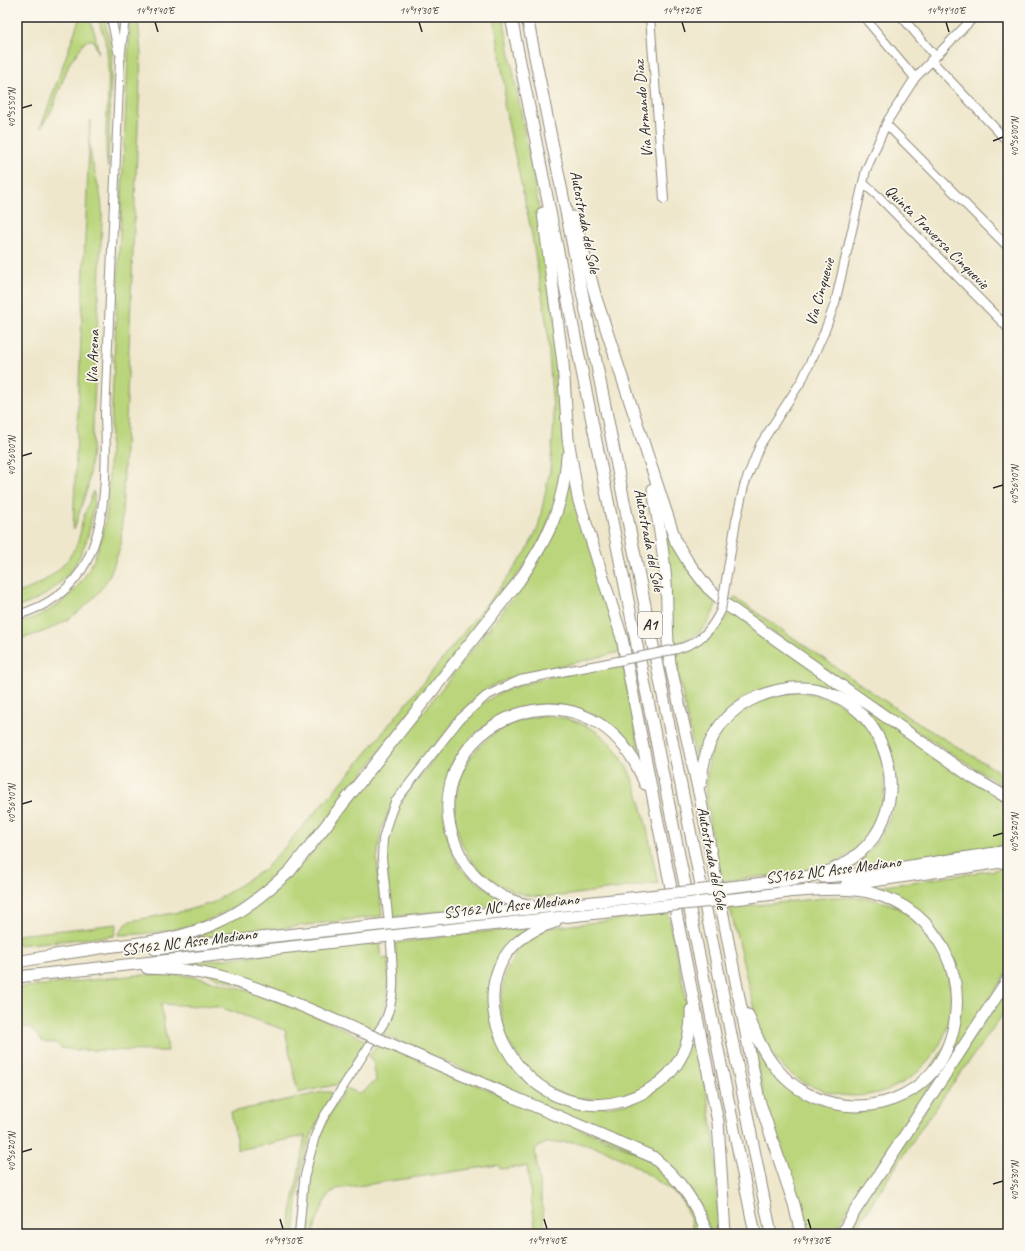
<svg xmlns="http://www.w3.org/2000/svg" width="1025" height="1251" font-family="Caveat,sans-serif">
  <rect width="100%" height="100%" fill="#fbf7ec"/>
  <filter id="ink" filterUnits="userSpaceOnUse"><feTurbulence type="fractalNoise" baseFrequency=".025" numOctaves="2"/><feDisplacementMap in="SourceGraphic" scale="8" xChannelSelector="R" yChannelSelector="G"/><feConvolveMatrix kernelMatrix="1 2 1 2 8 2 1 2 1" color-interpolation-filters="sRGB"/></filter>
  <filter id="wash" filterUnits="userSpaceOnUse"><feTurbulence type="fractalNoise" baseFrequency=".012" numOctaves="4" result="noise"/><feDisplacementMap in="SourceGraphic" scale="16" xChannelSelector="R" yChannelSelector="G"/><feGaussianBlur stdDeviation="0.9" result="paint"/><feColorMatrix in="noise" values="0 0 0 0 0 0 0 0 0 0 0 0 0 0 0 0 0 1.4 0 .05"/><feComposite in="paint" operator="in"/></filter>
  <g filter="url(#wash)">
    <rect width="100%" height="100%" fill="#efe7cc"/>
    <g fill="#bad57b" stroke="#728053">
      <polygon points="80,17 89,17 95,34 99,54 93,40 88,40 84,43 69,64 52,110 41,127"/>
      <path d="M97 17H104L112 52 108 168C100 119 120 64 97 17Z"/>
      <path d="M130 17H138L141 54 121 545C116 558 112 574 104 585 83 614 52 633 17 639V623C75 608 98 568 107 512Z"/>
      <path d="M494 17H503L546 245 568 439 560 488 545 531 534 553 295 861C236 914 199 933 118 935L124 926 130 921 184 911 212 903 266 868 354 768 498 590 526 552 538 528 550 470 554 423 547 326 531 230 504 104 505 89Z"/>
      <path d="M90 120C89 134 89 147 92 161 97 184 103 196 102 220L92 449 88 486 74 530 73 529Z"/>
      <path d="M571 475 616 631 620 652 510 678 488 688 464 709 394 799 381 830 377 860 382 916 199 938V935L287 879 323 840 531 575C551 542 561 512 571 475Z"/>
      <path d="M93 491C96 497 93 508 92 515 87 558 60 596 17 607V593C42 586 66 568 77 544 79 539 80 533 81 530 81 519 90 502 93 491Z"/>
      <path d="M668 533C682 559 695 583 716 604 709 627 697 639 672 644L664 534Z"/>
      <polygon points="734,597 911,719 1008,777 1008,789 888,713 732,603"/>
      <path d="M730 611 1008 799V845L847 868C859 859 872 850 880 837 929 758 856 663 768 688 756 692 742 697 733 706 721 719 709 744 700 760L696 761 674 653C706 644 712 641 730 611Z"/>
      <path d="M623 664 640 753 638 754C634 748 630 740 624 735 569 686 485 697 454 766 444 788 441 810 447 834 450 845 454 860 462 869 473 881 489 889 501 898L500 905 392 917C390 892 383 863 388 838 390 826 394 814 400 803 406 792 416 782 424 772 446 744 468 707 502 692 539 676 583 671 623 664Z"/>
      <path d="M798 691 837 701 868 726 885 763 884 803 866 839 852 853 825 868 805 872 721 881C709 819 685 749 748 705 757 699 786 694 798 691Z"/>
      <path d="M541 716C637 717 642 811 658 883 636 886 613 889 591 892 567 895 543 901 519 893 422 863 440 728 541 716Z"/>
      <polygon points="1008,868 1008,971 843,1216 835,1234 806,1234 769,1120 753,1045 756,1045 769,1068 783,1084 796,1094 821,1104 867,1109 921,1086 959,1022 942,937 871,888"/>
      <path d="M832 897C853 897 873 897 892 905 906 911 915 920 925 931 929 936 935 941 939 947 944 953 945 965 947 973 969 1043 902 1111 831 1093 804 1086 780 1070 767 1046 757 1028 754 1007 749 988 743 961 736 935 730 908Z"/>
      <polygon points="668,913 686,999 687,1021 683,1044 667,1071 641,1090 610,1099 577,1098 547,1087 523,1066 506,1038 500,1006 505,974 520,945 548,928"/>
      <polygon points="117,924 114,936 17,945 17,935"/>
      <path d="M532 926 514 940 501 955 493 974 502 1049 515 1069 529 1082 606 1107 629 1103 651 1093 693 1038 696 1037 709 1105 715 1148 720 1234H711C703 1210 693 1190 675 1171L519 1094 383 1034C401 1000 398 981 395 943Z"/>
      <path d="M380 943 382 958H388C389 990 389 1002 374 1030L178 964 353 945Z"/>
      <path d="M176 974C242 984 308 1010 367 1041L339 1084 298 1093 285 1030 219 1007 161 1004 168 1051 74 1050 61 1048 56 1043 43 1042 30 1027H17V988L138 975Z"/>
      <polygon points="1008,985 1008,1007 922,1127 876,1197 854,1234 847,1234 854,1218"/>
      <polygon points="378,1043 640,1154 670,1177 691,1205 702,1234 694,1234 690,1218 680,1197 637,1167 605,1150 575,1142 546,1143 538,1147 535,1151 546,1234 536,1234 527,1166 500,1169 498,1165 337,1189 328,1195 317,1220 313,1234 302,1234 313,1155 320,1133 329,1116 346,1088 359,1093 364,1092 370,1085 376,1081 373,1059 369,1057"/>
      <path d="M323 1092H330L332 1096C325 1108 317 1121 312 1134 299 1165 297 1201 295 1234H290L291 1214 305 1136 238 1150 231 1112Z"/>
    </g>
  </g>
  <g filter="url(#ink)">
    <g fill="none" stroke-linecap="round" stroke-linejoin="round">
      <defs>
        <g id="minor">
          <polyline points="111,17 118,51"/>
          <polyline points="650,17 664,199"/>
          <polyline points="864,17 915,78"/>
          <polyline points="902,17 935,56"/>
          <polyline points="931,60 1008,142"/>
          <polyline points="886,124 1008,247"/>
          <polyline points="863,183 879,197 1008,328"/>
          <polyline points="724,592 736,521 744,486 760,445 802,380 824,333 835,303 866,170 888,120 915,78 974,17"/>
          <path d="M17 615C86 596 102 541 105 477 106 456 106 436 105 415L120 60 125 17"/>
          <path d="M677 649C700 643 711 631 721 610"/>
          <polyline points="388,916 382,858 383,839 388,821 395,802 460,719 486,696 520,680 618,661"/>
          <path d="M299 1234 304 1179 315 1136 323 1118 385 1021C397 992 393 975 391 944"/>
        </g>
        <g id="highway">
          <polyline points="511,17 755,1234"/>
          <polyline points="527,17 771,1234"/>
          <polyline points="543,213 563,363 568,439 578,498 622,638 655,808 718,1122 725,1234"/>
          <polyline points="574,217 596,298 676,542 688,562 708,588 728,606 973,778 1008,798"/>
          <path d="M653 489C658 521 664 552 666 583 668 610 666 636 670 663L700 797 759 1100 794 1204 801 1234"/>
          <path d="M701 783C703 749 717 717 749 701 871 639 949 815 834 869 820 876 796 878 781 881"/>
          <polyline points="823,877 859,874 1008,851"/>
          <polyline points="846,885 1008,861"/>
          <polyline points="739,886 788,880"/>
          <polyline points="743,898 788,892"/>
          <path d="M530 905C505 902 477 884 464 862 391 735 587 634 645 784"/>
          <path d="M555 922C422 962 526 1161 650 1089 679 1072 692 1043 691 1010"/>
          <polyline points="155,949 649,896"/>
          <path d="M17 962C47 956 77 951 107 947 148 942 180 940 219 922 246 910 268 890 290 871L519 581C548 538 563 510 567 457"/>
          <path d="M147 968C161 969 176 969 190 971 251 980 309 1010 365 1033"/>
          <polyline points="17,977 653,907"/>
          <path d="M748 1015C755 1033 763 1053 776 1068 810 1111 877 1119 920 1084 958 1053 966 995 945 952 930 921 905 902 872 893 846 886 810 891 782 892"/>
          <path d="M388 1043 653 1157C680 1180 695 1200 707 1234"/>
          <polyline points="842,1234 851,1217 1008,979"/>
        </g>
      </defs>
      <use href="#minor" stroke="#8d897c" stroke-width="10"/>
      <use href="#highway" stroke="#8d897c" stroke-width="13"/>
      <use href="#minor" stroke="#fff" stroke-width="8"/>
      <use href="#highway" stroke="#fff" stroke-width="11"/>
      <defs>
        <g id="minor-bridge">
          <polyline points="721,610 724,592"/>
          <polyline points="618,661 677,649"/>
        </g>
        <g id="highway-bridge">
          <polyline points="649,896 739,886"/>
          <polyline points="653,907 743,898"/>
          <polyline points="365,1033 388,1043"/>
        </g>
      </defs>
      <use href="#minor-bridge" stroke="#8d897c" stroke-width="10" stroke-linecap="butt"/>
      <use href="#highway-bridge" stroke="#8d897c" stroke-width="13" stroke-linecap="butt"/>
      <use href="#minor-bridge" stroke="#fff" stroke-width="8"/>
      <use href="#highway-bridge" stroke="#fff" stroke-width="11"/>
    </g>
  </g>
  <path fill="none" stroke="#2b2b2b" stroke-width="1.5" d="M155 22 158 32M419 22 422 32M682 22 685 32M946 22 949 32M22 108 32 105M993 141 1003 137M22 456 32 453M993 488 1003 485M22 804 32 801M993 836 1003 833M22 1152 32 1149M993 1184 1003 1181M280 1219 283 1229M544 1219 547 1229M808 1219 811 1229"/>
  <g text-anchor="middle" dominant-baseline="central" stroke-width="3.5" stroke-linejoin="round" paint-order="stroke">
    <rect fill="#fbf7ec" stroke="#696865" stroke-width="1" x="638" y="612" width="24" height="26" rx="3"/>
    <g font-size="15" font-weight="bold" fill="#2b2b2b">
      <text x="650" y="625">A1</text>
    </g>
    <g font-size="16" fill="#2b2b2b" stroke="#fbf7ec">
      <text transform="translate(643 109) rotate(-95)">Via Armando Diaz</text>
      <text transform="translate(585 222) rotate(79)">Autostrada del Sole</text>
      <text transform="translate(937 237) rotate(45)">Quinta Traversa Cinquevie</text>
      <text transform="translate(820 292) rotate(-74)">Via Cinquevie</text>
      <text transform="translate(93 357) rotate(-88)">Via Arena</text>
      <text transform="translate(649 540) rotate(79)">Autostrada del Sole</text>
      <text transform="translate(712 858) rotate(79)">Autostrada del Sole</text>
      <text transform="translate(833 870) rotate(-7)">SS162 NC Asse Mediano</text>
      <text transform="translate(511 906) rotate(-6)">SS162 NC Asse Mediano</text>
      <text transform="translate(189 942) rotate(-7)">SS162 NC Asse Mediano</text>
    </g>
  </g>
  <rect width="1025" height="1251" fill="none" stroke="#fbf7ec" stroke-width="44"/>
  <rect x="22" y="22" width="981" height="1207" fill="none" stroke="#2b2b2b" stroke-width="1.5"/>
  <g font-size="10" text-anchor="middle" fill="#2b2b2b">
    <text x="155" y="14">14°19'40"E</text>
    <text x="419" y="14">14°19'30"E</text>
    <text x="682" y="14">14°19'20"E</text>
    <text x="946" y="14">14°19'10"E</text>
    <text transform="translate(11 108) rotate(-90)" y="4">40°55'50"N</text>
    <text transform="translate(1014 137) rotate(-90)" y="4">40°56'00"N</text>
    <text transform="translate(11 456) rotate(-90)" y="4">40°56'00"N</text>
    <text transform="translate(1014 485) rotate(-90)" y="4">40°56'10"N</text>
    <text transform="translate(11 804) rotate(-90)" y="4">40°56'10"N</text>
    <text transform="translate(1014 833) rotate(-90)" y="4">40°56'20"N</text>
    <text transform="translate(11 1152) rotate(-90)" y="4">40°56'20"N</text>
    <text transform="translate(1014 1181) rotate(-90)" y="4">40°56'30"N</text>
    <text x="283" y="1244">14°19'50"E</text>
    <text x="547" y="1244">14°19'40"E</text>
    <text x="811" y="1244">14°19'30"E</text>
  </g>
</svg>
